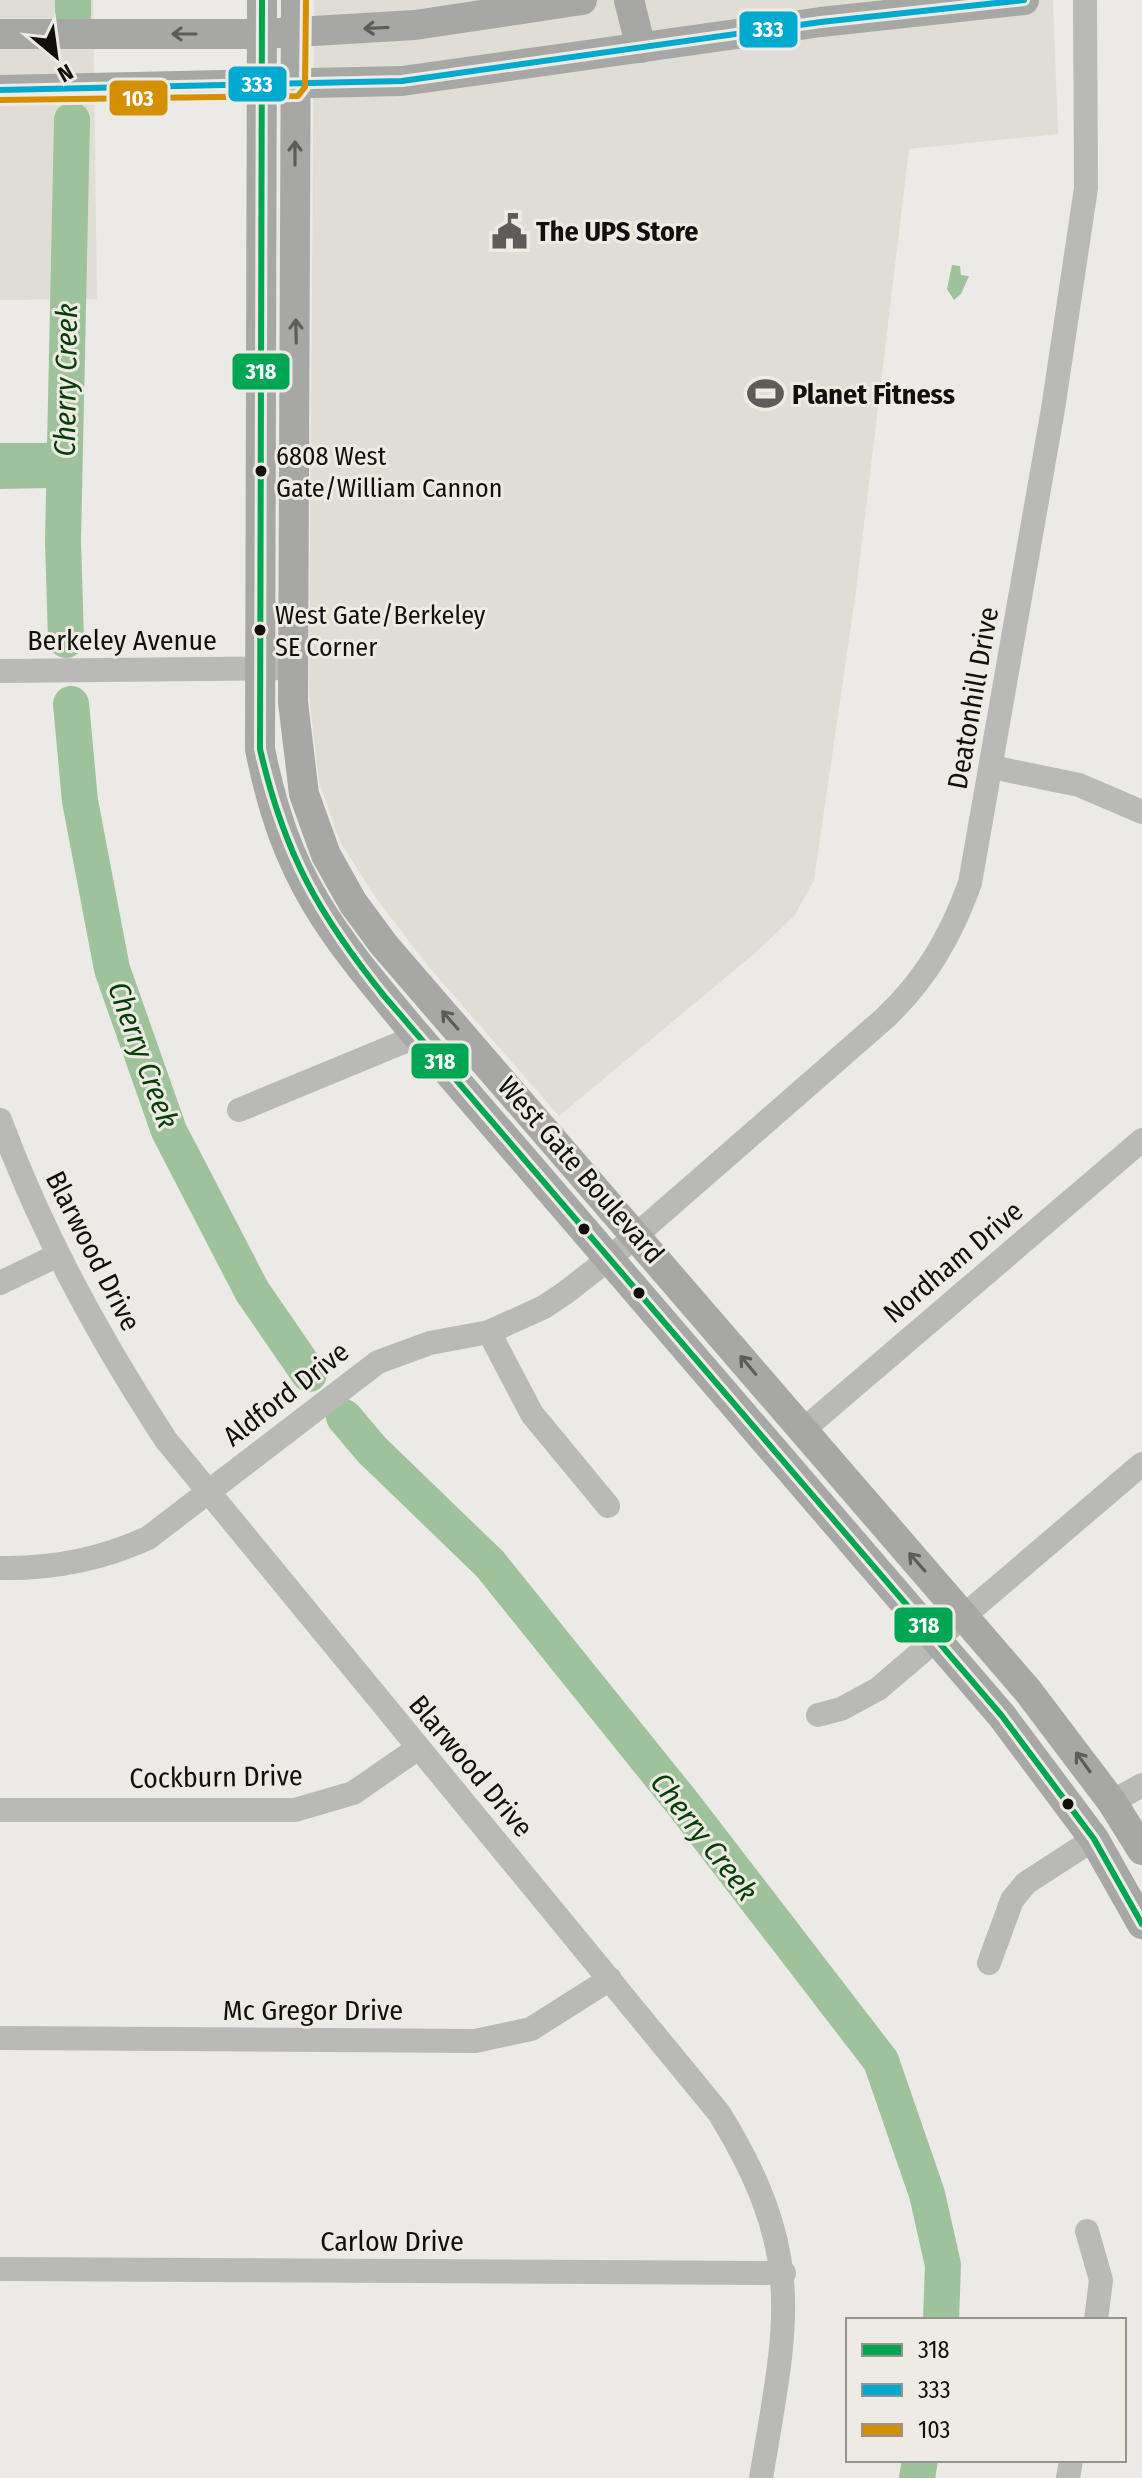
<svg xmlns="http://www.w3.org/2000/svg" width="1142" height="2478" font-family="'Fira Sans Condensed',sans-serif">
  <rect width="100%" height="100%" fill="#eceae6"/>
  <g fill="#e0ddd4">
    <polygon points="0,0 93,0 97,299 0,300"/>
    <polygon points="314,0 1053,0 1058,134 909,149 856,591 814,880 795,915 754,954 559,1116 428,966 376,898 340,842 319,782 309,696"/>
  </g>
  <g fill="#9ec299">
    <polygon points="952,265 960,266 961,275 969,276 961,294 954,300 947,289"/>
    <polygon points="0,443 50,443 50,488 0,489"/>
  </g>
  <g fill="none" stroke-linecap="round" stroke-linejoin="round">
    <g stroke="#9ec299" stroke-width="36">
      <polyline points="73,0 73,14"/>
      <polyline points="66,640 63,541 72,120"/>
      <polyline points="71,704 80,801 112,969 169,1131 252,1291 309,1374"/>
      <polyline points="344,1417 372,1450 490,1564 684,1805 881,2061 927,2194 943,2265 941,2320"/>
      <polyline points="917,2478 920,2460"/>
    </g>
    <g stroke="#b9b9b7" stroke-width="24">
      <polyline points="0,671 293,668"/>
      <polyline points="992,767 1079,785 1142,812"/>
      <polyline points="239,1110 401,1043 414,1032"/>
      <path d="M0 1120C42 1234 99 1338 166 1440L719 2113C807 2256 787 2322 761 2478"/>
      <polyline points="0,1283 56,1256"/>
      <polyline points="489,1332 532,1414 608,1506"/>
      <polyline points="803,1430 1142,1140"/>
      <path d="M0 1568C53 1569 100 1560 148 1538L378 1362 430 1343 489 1332 544 1307 565 1293 610 1258 885 1018C926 979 951 936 970 883L1053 409 1086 188 1085 0"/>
      <polyline points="818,1715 841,1709 878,1689 1142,1464"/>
      <polyline points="1112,1802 1142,1785"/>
      <polyline points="0,1810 295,1810 353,1793 417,1749"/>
      <polyline points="989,1963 1012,1900 1026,1883 1094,1839"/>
      <polyline points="0,2038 475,2041 531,2029 610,1979"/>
      <polyline points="1087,2231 1101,2280 1096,2320"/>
      <polyline points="0,2269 784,2273"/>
      <polyline points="1068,2478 1071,2460"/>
    </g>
    <g stroke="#a7a8a5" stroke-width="30">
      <path d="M262 0 260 749C286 880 331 933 414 1032L1002 1716 1094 1839 1142 1924"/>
      <polyline points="296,0 293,702 304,794 326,855 353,903 384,945 1028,1691 1112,1802 1142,1850"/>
      <polyline points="629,0 641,48"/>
      <polyline points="0,34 262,34 415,25 582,0"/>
      <polyline points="0,90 402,81 821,22 1024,0"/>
    </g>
    <defs>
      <path id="bus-1" d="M262 0 260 749C284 853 318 914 385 997L1002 1716 1094 1839 1142 1924"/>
      <polyline id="bus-2" points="0,90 402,81 821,22 1024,0"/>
      <polyline id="bus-3" points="0,100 298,96 305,87 306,0"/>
    </defs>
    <use href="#bus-1" stroke="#eeebe4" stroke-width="12"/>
    <use href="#bus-2" stroke="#eeebe4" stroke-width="12"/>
    <use href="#bus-3" stroke="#eeebe4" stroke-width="12"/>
    <use href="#bus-1" stroke="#00a651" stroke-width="6"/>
    <use href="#bus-2" stroke="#00a9ce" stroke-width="6"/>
    <use href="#bus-3" stroke="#d49002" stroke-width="6"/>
  </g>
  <defs><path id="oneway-shaft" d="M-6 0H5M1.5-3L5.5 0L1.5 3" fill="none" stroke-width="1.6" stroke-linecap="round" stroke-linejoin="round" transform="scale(2)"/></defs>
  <g stroke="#5c5c59">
    <use href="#oneway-shaft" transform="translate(376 28) rotate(177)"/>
    <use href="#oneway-shaft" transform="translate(184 34) rotate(180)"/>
    <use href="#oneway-shaft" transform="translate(295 153) rotate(-90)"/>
    <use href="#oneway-shaft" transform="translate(296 331) rotate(-91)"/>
    <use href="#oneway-shaft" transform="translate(450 1020) rotate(-131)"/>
    <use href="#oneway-shaft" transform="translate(748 1365) rotate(-130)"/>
    <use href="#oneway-shaft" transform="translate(917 1562) rotate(-131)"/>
    <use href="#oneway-shaft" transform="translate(1083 1762) rotate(-126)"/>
  </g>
  <defs>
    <symbol id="civic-bare" viewBox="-9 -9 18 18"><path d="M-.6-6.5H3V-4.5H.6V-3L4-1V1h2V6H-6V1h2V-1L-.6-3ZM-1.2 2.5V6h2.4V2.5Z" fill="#5e5c59" stroke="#eeebe4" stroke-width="2.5" paint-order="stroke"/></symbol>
    <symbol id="stadium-bare" viewBox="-9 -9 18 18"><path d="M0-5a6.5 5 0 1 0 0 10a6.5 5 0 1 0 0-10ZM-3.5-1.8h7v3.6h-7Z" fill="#5e5c59" stroke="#eeebe4" stroke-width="2.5" paint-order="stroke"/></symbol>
  </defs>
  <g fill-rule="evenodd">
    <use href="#civic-bare" x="484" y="206" width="51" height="51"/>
    <use href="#stadium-bare" x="740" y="368" width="51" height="51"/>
  </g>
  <g fill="#11100d" stroke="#eeebe4" stroke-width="3">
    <circle cx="261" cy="471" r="7"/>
    <circle cx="260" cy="630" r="7"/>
    <circle cx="584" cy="1229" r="7"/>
    <circle cx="639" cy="1293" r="7"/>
    <circle cx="1068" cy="1804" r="7"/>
  </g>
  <g text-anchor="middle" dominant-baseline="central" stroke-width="6" stroke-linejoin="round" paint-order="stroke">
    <g font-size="26" fill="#11100d" stroke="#eeebe4" text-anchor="start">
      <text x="276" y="456">6808 West<tspan x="276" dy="32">Gate/William Cannon</tspan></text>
      <text x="275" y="615">West Gate/Berkeley<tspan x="275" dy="32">SE Corner</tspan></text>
    </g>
    <g font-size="28" font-weight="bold" fill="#11100d" stroke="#eeebe4" text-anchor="start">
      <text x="536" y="231">The UPS Store</text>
      <text x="792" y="394">Planet Fitness</text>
    </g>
    <g font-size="28" fill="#11100d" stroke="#eeebe4">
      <text x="122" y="640">Berkeley Avenue</text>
      <text transform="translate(973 698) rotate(-80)">Deatonhill Drive</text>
      <text transform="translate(581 1170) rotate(49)">West Gate Boulevard</text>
      <text transform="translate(93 1251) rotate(63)">Blarwood Drive</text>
      <text transform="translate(953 1262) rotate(-40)">Nordham Drive</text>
      <text transform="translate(286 1394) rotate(-38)">Aldford Drive</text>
      <text transform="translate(471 1766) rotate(50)">Blarwood Drive</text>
      <text transform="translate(216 1777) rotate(-1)">Cockburn Drive</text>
      <text x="313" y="2010">Mc Gregor Drive</text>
      <text x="392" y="2241">Carlow Drive</text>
    </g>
    <g font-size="30" font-style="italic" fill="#043f05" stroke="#eeebe4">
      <text transform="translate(66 380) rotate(-89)">Cherry Creek</text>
      <text transform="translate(143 1055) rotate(70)">Cherry Creek</text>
      <text transform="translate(704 1837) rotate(52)">Cherry Creek</text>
    </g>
  </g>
  <g stroke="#eeebe4" stroke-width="3">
    <rect x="738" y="10" width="61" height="39" rx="8" fill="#00a9ce"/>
    <rect x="227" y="65" width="61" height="38" rx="8" fill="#00a9ce"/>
    <rect x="108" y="79" width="61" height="38" rx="8" fill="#d49002"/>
    <rect x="231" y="352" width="60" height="39" rx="8" fill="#00a651"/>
    <rect x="410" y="1042" width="60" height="38" rx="8" fill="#00a651"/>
    <rect x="893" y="1606" width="61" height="38" rx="8" fill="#00a651"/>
  </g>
  <g font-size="22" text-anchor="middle" font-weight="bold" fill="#fff">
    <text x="768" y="37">333</text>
    <text x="257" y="92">333</text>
    <text x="138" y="106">103</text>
    <text x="261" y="379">318</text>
    <text x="440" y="1069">318</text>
    <text x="924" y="1633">318</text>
  </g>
  <rect x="846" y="2318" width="280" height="144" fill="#eeebe4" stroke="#96938e" stroke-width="2"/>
  <rect x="862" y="2344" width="40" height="12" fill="#00a651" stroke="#96938e" stroke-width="2"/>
  <text x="918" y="2358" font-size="24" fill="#11100d">318</text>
  <rect x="862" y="2384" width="40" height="12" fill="#00a9ce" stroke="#96938e" stroke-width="2"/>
  <text x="918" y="2398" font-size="24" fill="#11100d">333</text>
  <rect x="862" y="2424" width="40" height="12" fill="#d49002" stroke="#96938e" stroke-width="2"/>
  <text x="918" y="2438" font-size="24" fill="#11100d">103</text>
  <g transform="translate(56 56) rotate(151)" stroke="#eeebe4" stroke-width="6" paint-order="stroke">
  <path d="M0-6L14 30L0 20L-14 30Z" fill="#11100d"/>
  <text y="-12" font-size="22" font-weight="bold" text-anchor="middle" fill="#11100d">N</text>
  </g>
</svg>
